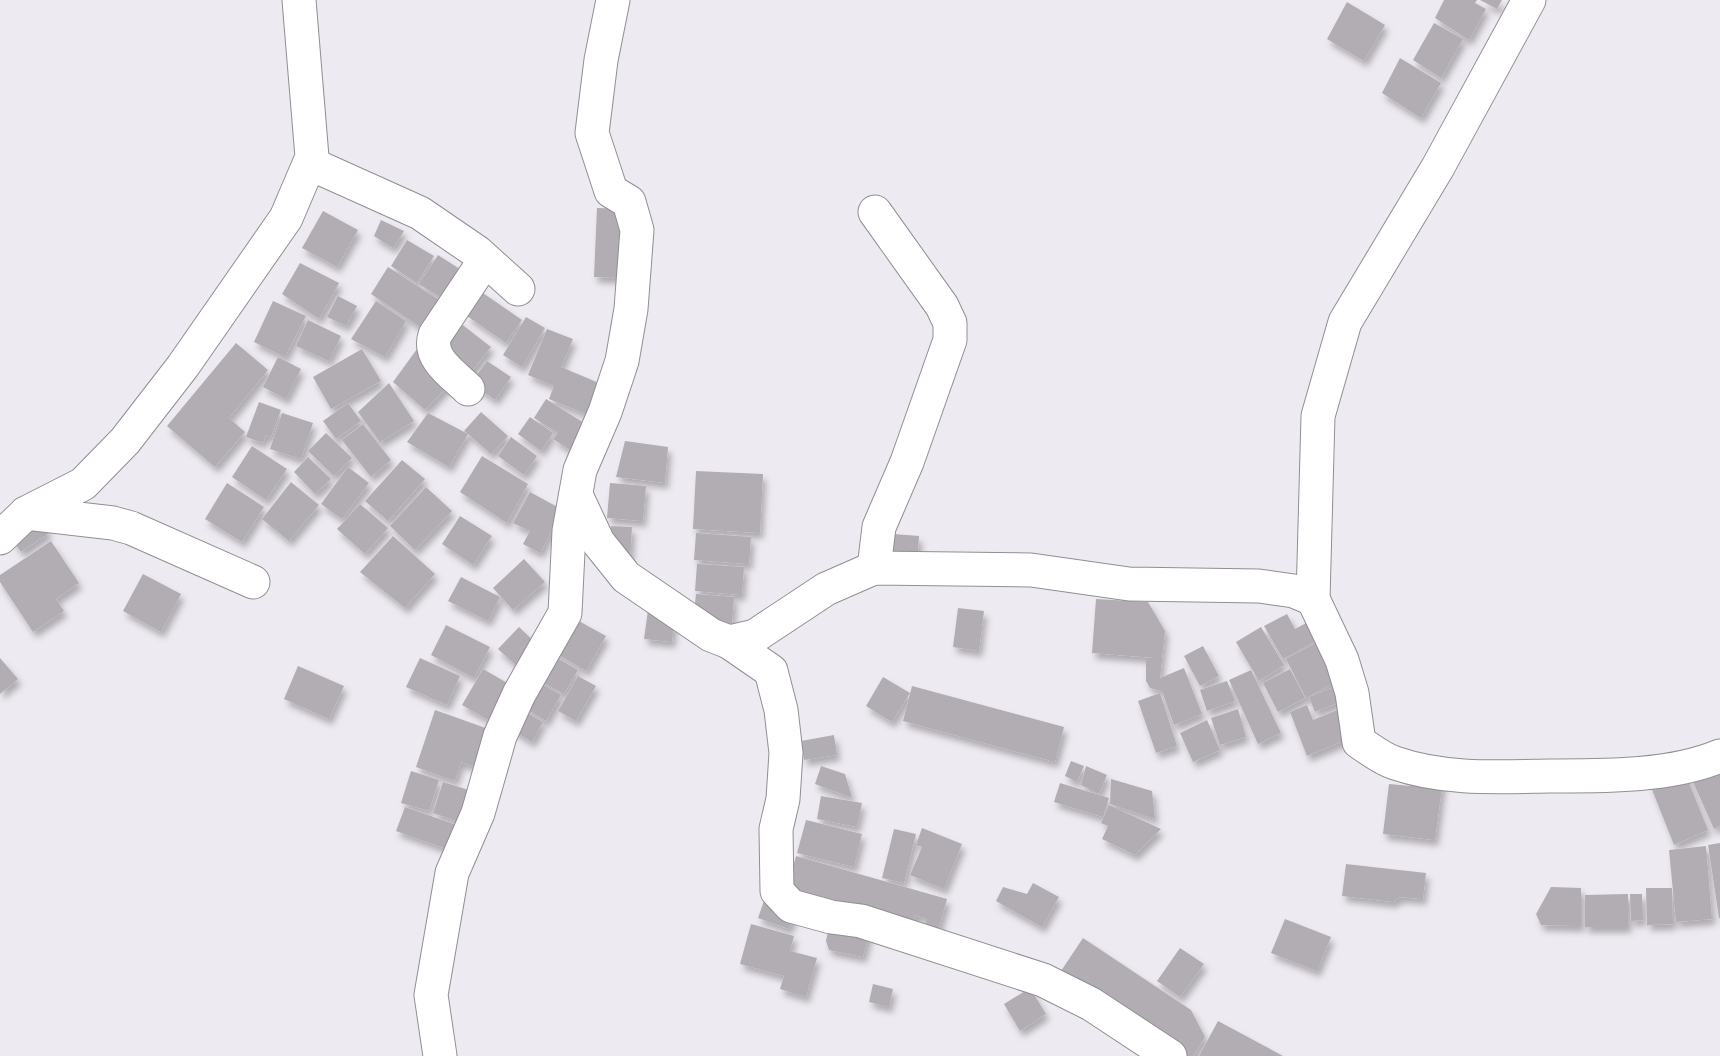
<svg xmlns="http://www.w3.org/2000/svg" width="1720" height="1056" font-family="Barlow,sans-serif">
  <defs>
    <filter id="shadow"><feDropShadow dx="3.5" dy="6" stdDeviation="3" flood-color="#0004"/></filter>
  </defs>
  <rect width="100%" height="100%" fill="#eeeaf1"/>
  <g fill="#b1adb3" filter="url(#shadow)">
    <polygon points="1444,0 1477,0 1475,3 1486,9 1469,40 1435,18"/>
    <polygon points="1480,0 1502,0 1497,9"/>
    <polygon points="1347,2 1385,25 1364,61 1327,39"/>
    <polygon points="1434,23 1463,39 1441,78 1413,60"/>
    <polygon points="1400,58 1441,83 1421,118 1382,93"/>
    <polygon points="597,208 627,209 624,278 594,277"/>
    <polygon points="323,211 358,230 337,267 302,248"/>
    <polygon points="381,220 404,231 393,248 374,236"/>
    <polygon points="407,240 434,256 417,283 391,266"/>
    <polygon points="438,255 466,273 448,302 419,284"/>
    <polygon points="300,263 339,283 319,319 282,294"/>
    <polygon points="388,267 447,305 429,333 371,294"/>
    <polygon points="483,293 522,320 506,343 467,316"/>
    <polygon points="338,296 357,306 346,326 327,317"/>
    <polygon points="273,301 306,316 285,357 254,342"/>
    <polygon points="376,301 406,321 385,357 351,339"/>
    <polygon points="526,317 545,328 522,367 503,355"/>
    <polygon points="455,319 491,347 470,374 434,346"/>
    <polygon points="308,320 341,336 329,361 296,346"/>
    <polygon points="547,329 573,339 561,367 599,383 586,414 549,399 554,386 528,375"/>
    <polygon points="236,343 268,370 229,418 245,432 215,467 167,426"/>
    <polygon points="362,349 381,381 331,409 313,377"/>
    <polygon points="417,349 453,381 425,410 393,382"/>
    <polygon points="278,357 301,369 286,399 263,387"/>
    <polygon points="487,361 511,377 495,400 471,383"/>
    <polygon points="389,383 414,421 380,442 358,412"/>
    <polygon points="546,399 592,428 575,453 553,439 558,433 534,418"/>
    <polygon points="259,402 281,410 271,437 266,435 263,443 246,437"/>
    <polygon points="348,403 361,421 336,439 323,421"/>
    <polygon points="481,412 508,436 491,454 468,434 449,467 407,442 428,413 468,434 464,431"/>
    <polygon points="282,413 313,423 301,459 270,449"/>
    <polygon points="530,417 553,433 541,451 518,434"/>
    <polygon points="363,424 391,460 371,477 342,440"/>
    <polygon points="326,433 352,458 334,476 308,451"/>
    <polygon points="511,437 537,456 524,475 498,456"/>
    <polygon points="625,441 668,447 665,483 616,477"/>
    <polygon points="252,446 287,469 266,500 232,477"/>
    <polygon points="482,456 528,484 507,523 460,492"/>
    <polygon points="308,457 331,479 315,494 294,472"/>
    <polygon points="402,460 425,479 388,521 365,501"/>
    <polygon points="348,467 369,483 342,519 321,504"/>
    <polygon points="696,471 763,474 760,533 693,529"/>
    <polygon points="291,482 319,505 289,541 262,519"/>
    <polygon points="227,483 264,507 242,542 205,519"/>
    <polygon points="610,483 646,486 643,521 607,518"/>
    <polygon points="426,487 452,511 415,550 390,526"/>
    <polygon points="530,492 563,510 540,553 523,544 530,531 513,523"/>
    <polygon points="360,504 388,528 365,554 337,529"/>
    <polygon points="37,516 49,533 21,552 9,535"/>
    <polygon points="460,516 492,536 473,565 442,544"/>
    <polygon points="611,526 632,527 630,559 609,558"/>
    <polygon points="696,533 751,537 749,564 694,560"/>
    <polygon points="881,533 919,536 917,562 879,559"/>
    <polygon points="393,536 435,574 405,608 360,572"/>
    <polygon points="51,541 79,583 56,599 64,611 33,632 0,582 0,575"/>
    <polygon points="524,559 545,582 513,610 493,588"/>
    <polygon points="697,564 744,567 742,595 695,591"/>
    <polygon points="143,574 181,594 161,632 123,611"/>
    <polygon points="461,577 500,597 488,621 448,601"/>
    <polygon points="696,594 734,597 732,624 693,621"/>
    <polygon points="1096,599 1148,602 1165,631 1160,678 1184,668 1202,714 1174,725 1162,691 1150,688 1146,681 1146,658 1156,658 1092,653"/>
    <polygon points="958,608 984,611 979,651 953,647"/>
    <polygon points="648,610 675,613 672,642 644,639"/>
    <polygon points="1287,614 1295,629 1319,616 1329,634 1283,659 1264,626"/>
    <polygon points="568,615 606,636 586,671 549,649"/>
    <polygon points="446,625 490,647 474,678 431,655"/>
    <polygon points="519,627 541,648 521,670 498,649"/>
    <polygon points="1261,627 1284,665 1259,681 1236,642"/>
    <polygon points="1323,639 1343,678 1306,698 1286,659"/>
    <polygon points="1203,646 1219,676 1200,686 1184,656"/>
    <polygon points="547,652 578,670 564,694 533,677"/>
    <polygon points="0,658 18,679 0,694"/>
    <polygon points="420,658 460,676 447,705 406,687"/>
    <polygon points="298,666 344,686 329,719 284,699"/>
    <polygon points="483,669 516,688 495,724 462,705"/>
    <polygon points="1290,669 1305,698 1278,712 1263,683"/>
    <polygon points="1251,670 1281,733 1258,744 1229,680"/>
    <polygon points="578,676 596,686 576,721 558,711"/>
    <polygon points="883,677 910,693 892,722 866,706"/>
    <polygon points="533,679 561,695 546,721 518,704"/>
    <polygon points="1227,681 1235,701 1207,711 1200,690"/>
    <polygon points="1344,683 1350,698 1315,712 1309,697"/>
    <polygon points="912,686 1064,727 1055,762 903,721"/>
    <polygon points="1160,693 1177,746 1156,753 1138,701"/>
    <polygon points="1307,705 1313,720 1347,706 1348,739 1307,756 1290,712"/>
    <polygon points="517,707 543,722 532,742 506,726"/>
    <polygon points="1238,709 1246,737 1220,745 1211,718"/>
    <polygon points="435,710 494,731 481,769 461,762 455,781 416,767"/>
    <polygon points="1207,720 1220,750 1193,762 1180,733"/>
    <polygon points="834,735 837,755 804,760 801,741"/>
    <polygon points="1071,761 1084,766 1077,782 1065,776"/>
    <polygon points="1720,764 1720,826 1714,829 1689,773"/>
    <polygon points="821,766 845,774 852,798 815,784"/>
    <polygon points="1086,766 1107,775 1099,794 1081,785"/>
    <polygon points="1683,768 1708,830 1674,845 1649,782"/>
    <polygon points="411,771 439,780 429,811 401,803"/>
    <polygon points="1413,776 1443,780 1435,840 1383,834 1389,784 1411,786"/>
    <polygon points="1111,779 1152,791 1155,819 1110,804"/>
    <polygon points="443,782 475,792 465,824 433,813"/>
    <polygon points="1060,783 1109,798 1103,817 1054,802"/>
    <polygon points="821,796 862,803 857,827 817,819"/>
    <polygon points="1109,805 1161,829 1135,855 1102,839 1108,826 1101,823"/>
    <polygon points="405,807 465,828 452,851 396,831"/>
    <polygon points="806,820 862,834 854,867 797,853"/>
    <polygon points="922,828 962,844 944,889 910,875 922,847 916,845"/>
    <polygon points="894,829 916,834 904,883 882,878"/>
    <polygon points="1720,843 1720,918 1719,918 1708,845"/>
    <polygon points="1706,846 1712,919 1676,922 1669,850"/>
    <polygon points="796,856 947,899 937,934 923,930 927,919 915,915 911,929 786,892"/>
    <polygon points="1346,864 1426,873 1423,899 1400,897 1393,902 1342,896"/>
    <polygon points="1033,883 1059,897 1042,927 996,901 1003,887 1027,894"/>
    <polygon points="1551,887 1581,888 1581,926 1541,925 1536,914"/>
    <polygon points="1646,888 1672,888 1673,924 1647,925"/>
    <polygon points="1628,894 1628,927 1585,927 1585,895"/>
    <polygon points="1630,894 1642,894 1643,920 1631,921"/>
    <polygon points="765,898 796,910 789,929 758,918"/>
    <polygon points="831,918 870,930 863,957 829,950 826,941"/>
    <polygon points="1285,919 1331,937 1317,971 1271,953"/>
    <polygon points="751,924 794,936 790,951 817,958 806,997 780,989 784,976 740,964"/>
    <polygon points="1083,938 1191,1010 1205,1037 1193,1056 1183,1056 1059,974"/>
    <polygon points="1180,948 1204,964 1180,997 1157,981"/>
    <polygon points="873,984 893,989 889,1007 869,1002"/>
    <polygon points="1030,988 1046,1014 1020,1031 1004,1004"/>
    <polygon points="1218,1021 1283,1056 1199,1056"/>
  </g>
  <g fill="none" stroke-linecap="round" stroke-linejoin="round">
    <defs>
      <g id="minor">
        <polyline points="311,164 420,213 477,252 518,289"/>
        <path d="M468 389C453 374 427 358 435 335L485 260"/>
        <polyline points="576,495 598,542 626,577 711,635 729,642 755,636 826,589 874,568 1031,570 1129,584 1259,586 1294,591 1313,599 1318,416 1345,322 1438,167 1529,0"/>
        <polyline points="26,513 113,523 131,528 253,582"/>
        <polyline points="874,568 879,527 907,462 950,340 950,323 942,306 875,212"/>
        <path d="M1313 599 1342 660 1352 693 1359 742C1370 749 1382 759 1395 763 1444 780 1497 777 1549 776 1603 776 1670 777 1720 756"/>
        <polyline points="729,642 771,671 781,710 786,753 783,799 776,829 777,891 791,906 831,917 861,921 1043,980 1091,1004 1170,1056"/>
        <polyline points="440,1056 431,995 452,873 478,813 500,736 519,694 565,613 569,531 580,470 605,412 622,361 631,309 637,230 629,202 611,191 592,133 601,60 613,0"/>
      </g>
      <polyline id="tertiary" points="0,538 26,513 83,484 125,441 183,366 286,218 312,157 299,0"/>
    </defs>
    <use href="#minor" stroke="#918e94" stroke-width="35"/>
    <use href="#tertiary" stroke="#918e94" stroke-width="35"/>
    <use href="#minor" stroke="#fff" stroke-width="33"/>
    <use href="#tertiary" stroke="#fff" stroke-width="33"/>
  </g>
</svg>
